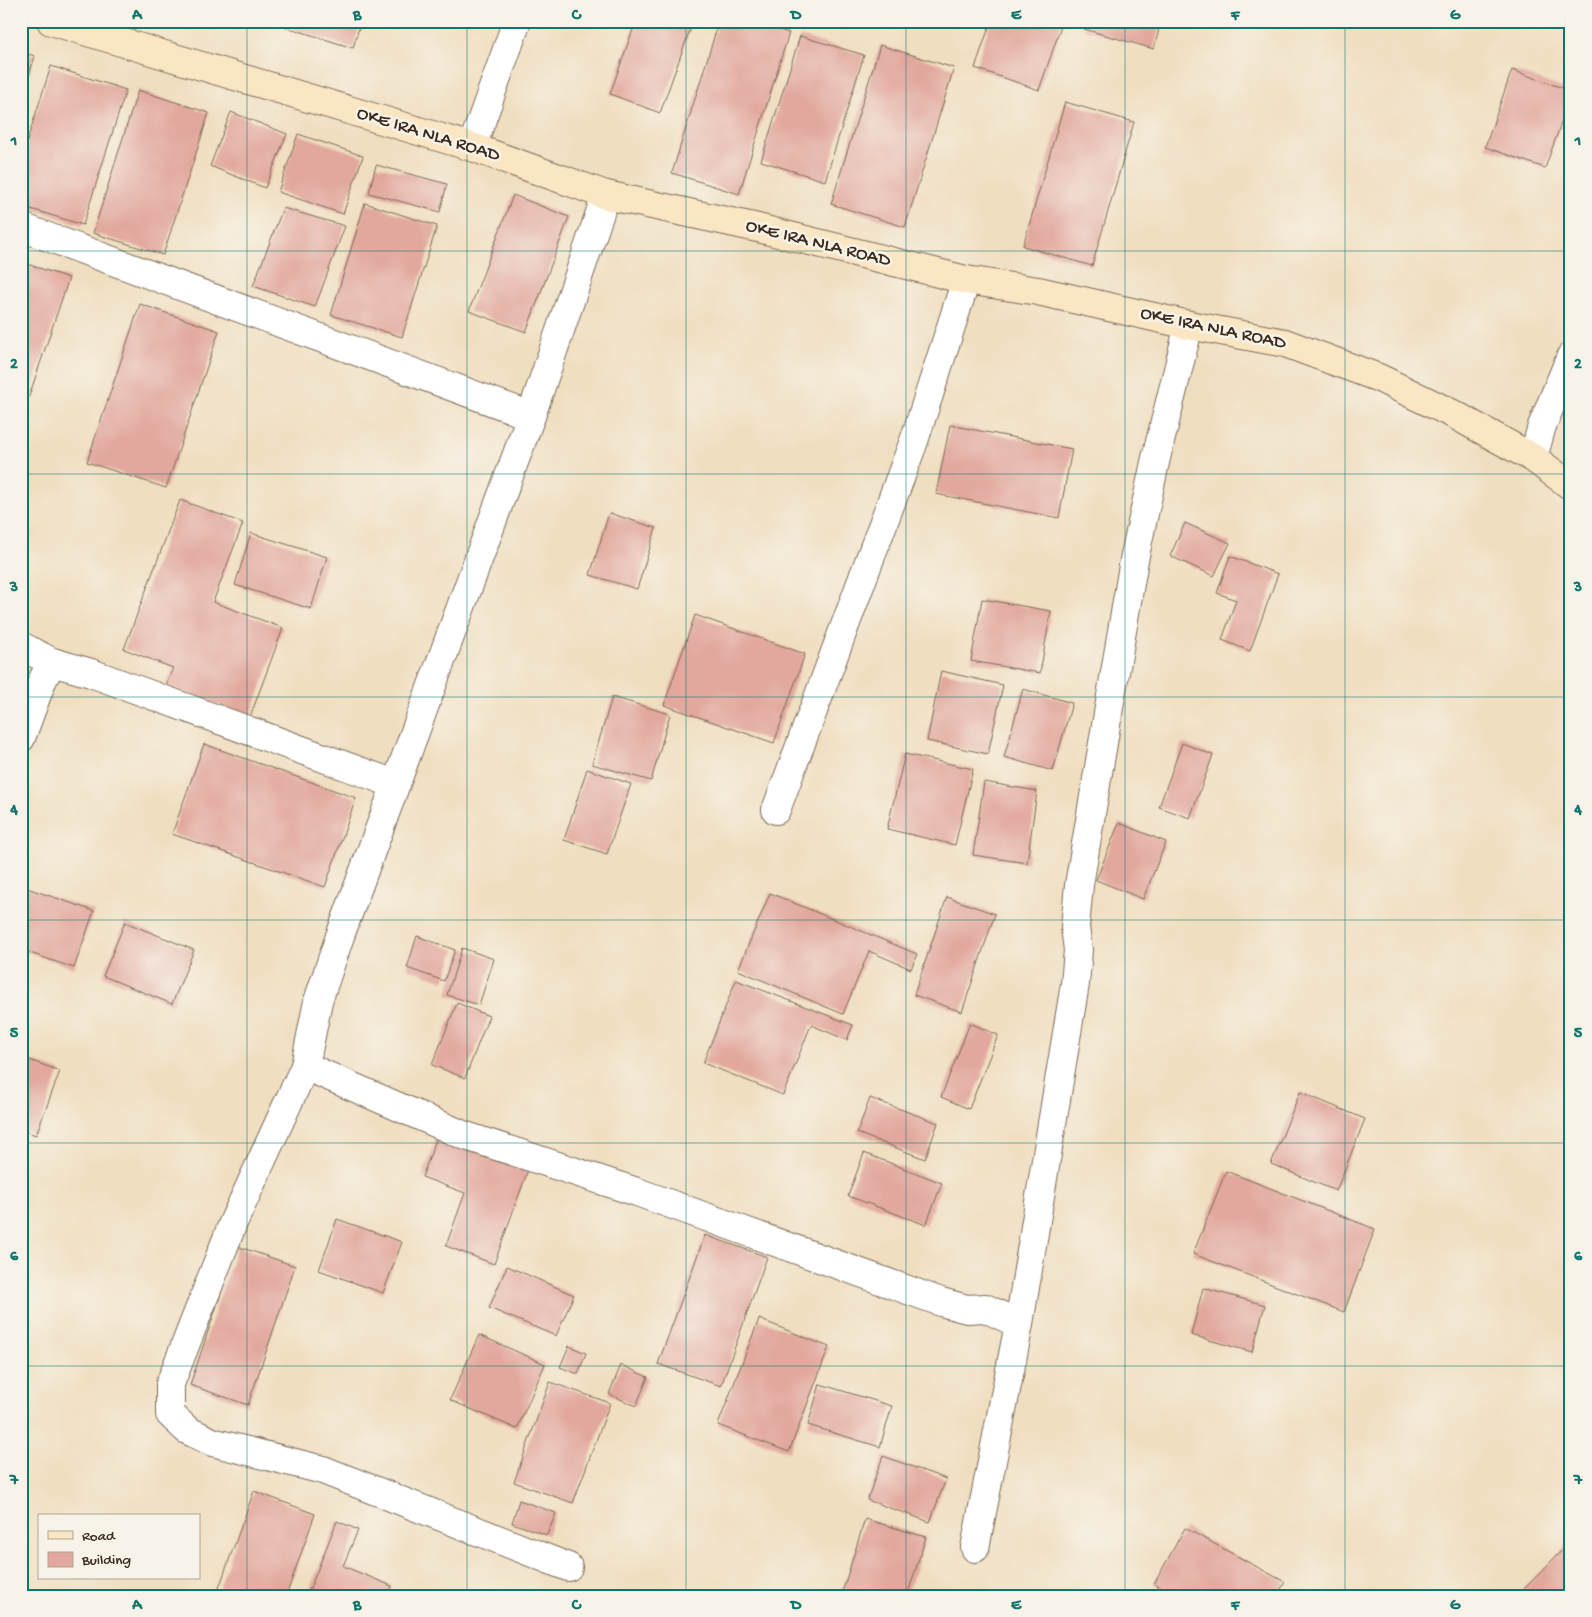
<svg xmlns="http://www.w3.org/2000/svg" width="1592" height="1617" font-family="'Gochi Hand',sans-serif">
  <rect width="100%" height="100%" fill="#f7f3e8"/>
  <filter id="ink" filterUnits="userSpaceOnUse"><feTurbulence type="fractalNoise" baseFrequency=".02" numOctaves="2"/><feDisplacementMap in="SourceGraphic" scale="10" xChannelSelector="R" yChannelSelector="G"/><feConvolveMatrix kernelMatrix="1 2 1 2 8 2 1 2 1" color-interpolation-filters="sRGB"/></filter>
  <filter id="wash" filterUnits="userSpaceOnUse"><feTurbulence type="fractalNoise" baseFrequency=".0096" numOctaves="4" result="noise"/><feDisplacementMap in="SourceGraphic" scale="20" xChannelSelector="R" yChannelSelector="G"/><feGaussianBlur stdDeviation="1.12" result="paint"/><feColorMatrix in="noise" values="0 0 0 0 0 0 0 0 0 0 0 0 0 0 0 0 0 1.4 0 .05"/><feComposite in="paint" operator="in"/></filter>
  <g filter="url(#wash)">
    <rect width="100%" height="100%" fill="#f0dec0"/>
    <g id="blocks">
      <g fill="#e2a89e">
        <polygon points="288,21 361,21 353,48 286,27"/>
        <polygon points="636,21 685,21 692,24 660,113 610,94"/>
        <polygon points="719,21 752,21 789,33 739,194 672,173"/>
        <polygon points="991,21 1063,21 1039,90 975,68"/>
        <polygon points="1086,21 1161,21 1154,49 1084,29"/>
        <polygon points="800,36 864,55 825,181 761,161"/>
        <polygon points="880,45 954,68 905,227 831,204"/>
        <polygon points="21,52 35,56 22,97 21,97"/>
        <polygon points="51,66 126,90 83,225 21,206 21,160"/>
        <polygon points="1512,70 1571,91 1571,96 1545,168 1485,147"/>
        <polygon points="138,90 209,113 163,255 93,233"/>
        <polygon points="1065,102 1134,122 1092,266 1023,246"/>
        <polygon points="231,112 287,134 265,188 210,166"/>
        <polygon points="298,134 363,156 343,214 278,192"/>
        <polygon points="376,165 447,184 440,212 369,193"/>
        <polygon points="513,195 569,217 526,332 469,311"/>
        <polygon points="365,203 437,226 402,337 331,315"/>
        <polygon points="283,208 345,226 315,307 253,286"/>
        <polygon points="21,262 69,278 22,417 21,417"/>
        <polygon points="140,304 219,331 166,488 87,462"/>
        <polygon points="950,425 1072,449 1059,518 936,494"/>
        <polygon points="180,500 243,523 213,602 283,628 250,717 166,685 173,668 124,649"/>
        <polygon points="609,513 656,528 637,589 590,575"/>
        <polygon points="1185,523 1230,543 1214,576 1170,556"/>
        <polygon points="251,533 327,557 311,609 235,585"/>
        <polygon points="1230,556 1278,574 1250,651 1222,640 1236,600 1217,593"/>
        <polygon points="982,599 1051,611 1040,673 971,661"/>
        <polygon points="695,615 805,654 774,743 664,705"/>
        <polygon points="941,671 1003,685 988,754 927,741"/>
        <polygon points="1023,689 1072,703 1053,771 1004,757"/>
        <polygon points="612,697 670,714 651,781 592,764"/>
        <polygon points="1182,743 1213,755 1190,818 1159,807"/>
        <polygon points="204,744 356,798 325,887 172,834"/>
        <polygon points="905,754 973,769 955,845 887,829"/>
        <polygon points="587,769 631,784 607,854 564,840"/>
        <polygon points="984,782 1037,791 1027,863 973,855"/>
        <polygon points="1119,823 1166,842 1143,899 1096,880"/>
        <polygon points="21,886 94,911 74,968 21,950"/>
        <polygon points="770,893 917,954 911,969 869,951 843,1014 738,970"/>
        <polygon points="947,897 995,914 962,1012 914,995"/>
        <polygon points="125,922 194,950 172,1004 103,976"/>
        <polygon points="417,936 455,950 444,981 407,968"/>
        <polygon points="462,948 494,959 479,1005 447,995"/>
        <polygon points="736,980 853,1025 847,1040 811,1025 783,1095 703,1063"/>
        <polygon points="457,1003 489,1016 465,1078 432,1065"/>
        <polygon points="970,1023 998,1035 969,1109 941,1097"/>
        <polygon points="21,1057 60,1071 36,1135 21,1130"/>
        <polygon points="1300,1092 1365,1119 1336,1191 1271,1164"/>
        <polygon points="870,1098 938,1123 925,1159 857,1133"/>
        <polygon points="437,1137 528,1170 494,1264 446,1246 465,1193 422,1177"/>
        <polygon points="864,1153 942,1183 926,1225 848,1196"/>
        <polygon points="1226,1171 1375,1229 1344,1312 1193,1254"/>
        <polygon points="337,1219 402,1242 383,1293 319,1270"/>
        <polygon points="705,1235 767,1257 721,1386 658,1364"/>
        <polygon points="237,1246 295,1266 248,1405 190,1385"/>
        <polygon points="507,1266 574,1295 556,1336 489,1308"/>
        <polygon points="1203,1288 1265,1305 1252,1352 1191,1335"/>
        <polygon points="759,1319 829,1347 789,1452 718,1425"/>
        <polygon points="479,1335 545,1364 517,1429 450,1400"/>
        <polygon points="569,1346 586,1353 578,1374 560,1367"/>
        <polygon points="621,1365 648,1377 636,1406 609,1394"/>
        <polygon points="550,1382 610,1403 573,1503 514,1482"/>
        <polygon points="820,1384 892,1406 880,1447 808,1425"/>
        <polygon points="883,1456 946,1479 930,1522 867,1500"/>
        <polygon points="254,1491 315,1514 286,1596 216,1596"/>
        <polygon points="519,1500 556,1513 547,1535 512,1523"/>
        <polygon points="865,1519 926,1537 907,1596 841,1596"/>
        <polygon points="337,1521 358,1530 343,1566 392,1586 388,1596 307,1596"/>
        <polygon points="1185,1528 1285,1582 1277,1596 1177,1596 1154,1584"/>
        <polygon points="1571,1541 1571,1596 1529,1596 1523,1590"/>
      </g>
    </g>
  </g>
  <g filter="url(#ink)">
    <use href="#blocks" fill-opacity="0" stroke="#7a6957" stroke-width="1"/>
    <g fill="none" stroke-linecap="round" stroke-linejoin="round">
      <defs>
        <g id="street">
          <polyline points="472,147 517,21"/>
          <polyline points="606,195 531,416 340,936 318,1001 305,1066 463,1135 637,1192 941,1302 967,1309 985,1308 1019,1324 975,1548"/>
          <polyline points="21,227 531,416"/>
          <polyline points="1533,458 1542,426 1571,356"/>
          <polyline points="21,646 52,662"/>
          <polyline points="21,738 42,681 52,662 91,673 395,784"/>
          <polyline points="776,810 914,441 966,280"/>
          <polyline points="305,1066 233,1223 170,1384 170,1414 187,1430 212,1442 323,1470 568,1567"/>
          <polyline points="1019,1324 1075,984 1078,950 1075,927 1079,885 1134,560 1156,458 1189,325"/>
        </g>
        <polyline id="secondary" points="51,21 472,147 606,195 758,228 966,280 1038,291 1189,325 1285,343 1379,378 1455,415 1533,458 1571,486"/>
      </defs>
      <use href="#street" stroke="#7a6957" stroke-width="30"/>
      <use href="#secondary" stroke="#7a6957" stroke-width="30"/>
      <use href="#street" stroke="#fff" stroke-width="28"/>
      <use href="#secondary" stroke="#fbe6c4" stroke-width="28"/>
    </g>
  </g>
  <path fill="none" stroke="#0f766e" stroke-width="1" stroke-opacity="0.55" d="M247 21V1596M467 21V1596M686 21V1596M906 21V1596M1125 21V1596M1345 21V1596M21 251H1571M21 474H1571M21 697H1571M21 920H1571M21 1143H1571M21 1366H1571"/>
  <g text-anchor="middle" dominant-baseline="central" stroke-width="5" stroke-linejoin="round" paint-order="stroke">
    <g font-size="19" fill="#3b2a1e" stroke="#f7f3e8">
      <text transform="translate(428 135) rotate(17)">OKE IRA NLA ROAD</text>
      <text transform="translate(818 244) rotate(14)">OKE IRA NLA ROAD</text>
      <text transform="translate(1213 329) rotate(12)">OKE IRA NLA ROAD</text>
    </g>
  </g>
  <rect width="1592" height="1617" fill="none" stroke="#f7f3e8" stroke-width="55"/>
  <rect x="38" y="1514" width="162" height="65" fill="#f7f3e8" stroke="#aca397"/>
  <rect x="48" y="1531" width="25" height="8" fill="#fbe6c4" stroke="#aca397"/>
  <text x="82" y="1540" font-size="15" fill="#3b2a1e">Road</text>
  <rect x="48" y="1552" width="25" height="15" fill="#e2a89e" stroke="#aca397"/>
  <text x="82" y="1564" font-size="15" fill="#3b2a1e">Building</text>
  <rect x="28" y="28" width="1536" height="1562" fill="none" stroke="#0f766e" stroke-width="2"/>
  <g font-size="16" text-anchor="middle" font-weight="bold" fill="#0f766e">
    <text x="137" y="19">A</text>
    <text x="357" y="19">B</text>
    <text x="576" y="19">C</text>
    <text x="796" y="19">D</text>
    <text x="1016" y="19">E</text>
    <text x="1235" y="19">F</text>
    <text x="1455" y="19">G</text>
    <text x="14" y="145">1</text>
    <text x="1578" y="145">1</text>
    <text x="14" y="368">2</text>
    <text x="1578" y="368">2</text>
    <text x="14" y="591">3</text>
    <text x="1578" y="591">3</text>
    <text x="14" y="814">4</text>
    <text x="1578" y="814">4</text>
    <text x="14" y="1037">5</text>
    <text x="1578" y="1037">5</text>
    <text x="14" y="1260">6</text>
    <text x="1578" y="1260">6</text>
    <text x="14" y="1484">7</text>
    <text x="1578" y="1484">7</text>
    <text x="137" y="1609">A</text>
    <text x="357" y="1609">B</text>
    <text x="576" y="1609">C</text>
    <text x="796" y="1609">D</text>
    <text x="1016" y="1609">E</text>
    <text x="1235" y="1609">F</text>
    <text x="1455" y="1609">G</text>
  </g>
</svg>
